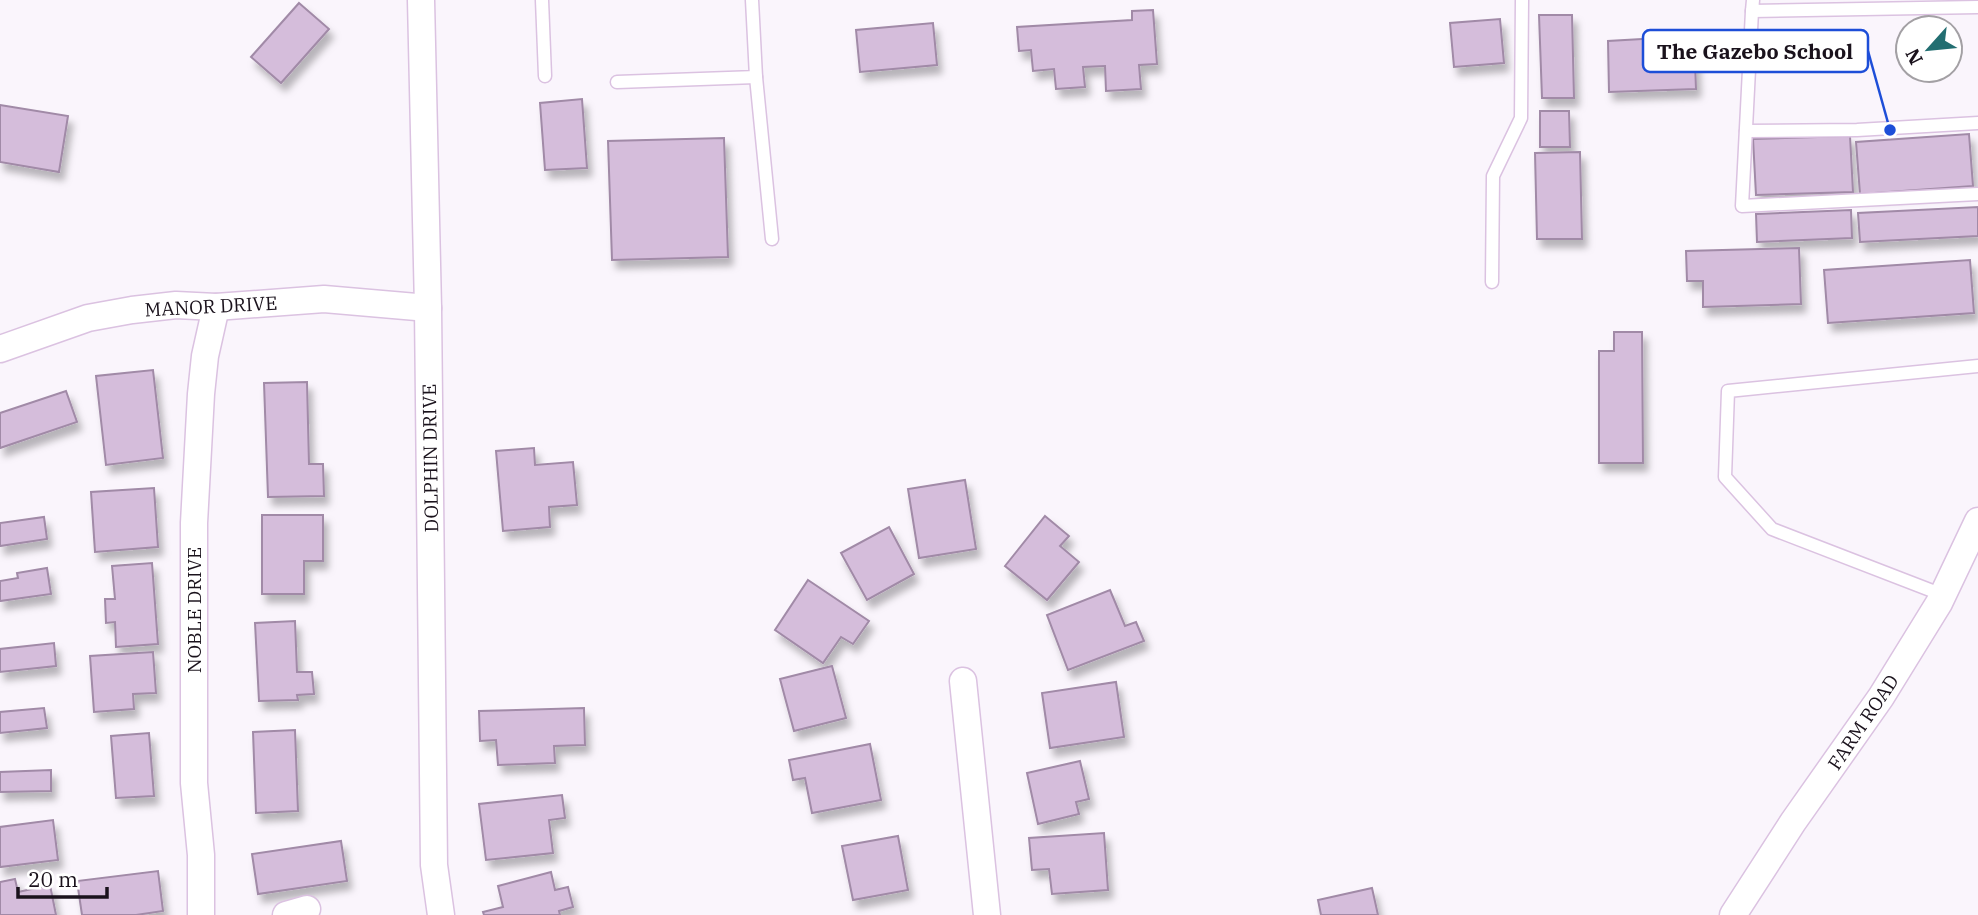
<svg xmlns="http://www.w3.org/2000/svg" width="1978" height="915" font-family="'IBM Plex Serif',serif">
  <defs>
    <filter id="shadow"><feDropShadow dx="4.5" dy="8" stdDeviation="3.5" flood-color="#0004"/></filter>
  </defs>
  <rect width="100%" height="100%" fill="#faf5fc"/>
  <g fill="#d5bddb" stroke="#a18aa7" stroke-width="2" filter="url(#shadow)">
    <polygon points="299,3 329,29 281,83 251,57"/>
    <polygon points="1153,10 1157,64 1139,65 1141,89 1106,91 1105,66 1083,67 1085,87 1056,89 1054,69 1033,71 1031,50 1019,51 1017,27 1132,20 1132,11"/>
    <polygon points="1539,15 1572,15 1574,98 1542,98"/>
    <polygon points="1500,19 1504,63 1454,67 1450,23"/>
    <polygon points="933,23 937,65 860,72 856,30"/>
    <polygon points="1694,36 1696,89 1609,92 1608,41"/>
    <polygon points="582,99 587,168 545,170 540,103"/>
    <polygon points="0,105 68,116 59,172 0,162"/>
    <polygon points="1540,111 1569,111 1570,147 1540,147"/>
    <polygon points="1969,134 1973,186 1860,194 1856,142"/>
    <polygon points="1850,136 1853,192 1756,195 1753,139"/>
    <polygon points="724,138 728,257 612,260 608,141"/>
    <polygon points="1580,152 1582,239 1537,239 1535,153"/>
    <polygon points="1978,207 1978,236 1860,242 1858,213"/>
    <polygon points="1851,210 1852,238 1757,242 1756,214"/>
    <polygon points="1799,248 1801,304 1703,307 1703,281 1687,281 1686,251"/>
    <polygon points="1970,260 1974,313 1828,323 1824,270"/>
    <polygon points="1614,332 1642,332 1643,463 1599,463 1599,351 1614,351"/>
    <polygon points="153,370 163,458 106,465 96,376"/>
    <polygon points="307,382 309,464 323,464 324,496 268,497 264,383"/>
    <polygon points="66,391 77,422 0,448 0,413"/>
    <polygon points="534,448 535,465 573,462 577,505 549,507 550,527 503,531 496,451"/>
    <polygon points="965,480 976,549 919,558 908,489"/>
    <polygon points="154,488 158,547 95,552 91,492"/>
    <polygon points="262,515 323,515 323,561 304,561 304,594 262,594"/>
    <polygon points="1045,516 1069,536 1060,546 1079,562 1047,600 1005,566"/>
    <polygon points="44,517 47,539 0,546 0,523"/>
    <polygon points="889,527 914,574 867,600 841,553"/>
    <polygon points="152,563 158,644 116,647 115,622 106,623 105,599 115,599 112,566"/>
    <polygon points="47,568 51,594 0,601 0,581 18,578 17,573"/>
    <polygon points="808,580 869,621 853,644 841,637 823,663 775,630"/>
    <polygon points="1110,590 1125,626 1136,622 1144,641 1068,670 1047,615"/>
    <polygon points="295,621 297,672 312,672 314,694 297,695 298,700 259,701 255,623"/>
    <polygon points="54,643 56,666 0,672 0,649"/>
    <polygon points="153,652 156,693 133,694 134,709 94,712 90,656"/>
    <polygon points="832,666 846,718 794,731 780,679"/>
    <polygon points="1116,682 1124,737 1050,748 1042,693"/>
    <polygon points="44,708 47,728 0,733 0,712"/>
    <polygon points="584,708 585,745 554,746 555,763 498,765 496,740 480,741 479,711"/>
    <polygon points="295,730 298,811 256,813 253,732"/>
    <polygon points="149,733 154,796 116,798 111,736"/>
    <polygon points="870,744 881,800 812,813 805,778 793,780 789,760"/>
    <polygon points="1080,761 1089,799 1076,802 1079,814 1038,824 1027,773"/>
    <polygon points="51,770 51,791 0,792 0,772"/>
    <polygon points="562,795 565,818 549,820 553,853 486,860 479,804"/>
    <polygon points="53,820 58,860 0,867 0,827"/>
    <polygon points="1104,833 1108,890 1052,894 1049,869 1032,870 1029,838"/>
    <polygon points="898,836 908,890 853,900 842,846"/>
    <polygon points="341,841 347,881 258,894 252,854"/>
    <polygon points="158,871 163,911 136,915 82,915 77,881"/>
    <polygon points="551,872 555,890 568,887 573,907 559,911 560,915 484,915 483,912 503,907 498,886"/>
    <polygon points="15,879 18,892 50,885 56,915 0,915 0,882"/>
    <polygon points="1372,888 1378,915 1321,915 1318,900"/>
  </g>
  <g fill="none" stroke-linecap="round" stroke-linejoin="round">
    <defs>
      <g id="service">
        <polyline points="542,0 545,76"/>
        <polyline points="1753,0 1752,11 1978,7"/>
        <polyline points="1752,11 1742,206 1978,194"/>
        <polyline points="756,77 772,239"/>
        <polyline points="617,82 756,77 752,0"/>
        <polyline points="1746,131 1857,130 1978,123"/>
        <polyline points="1492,282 1493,176 1521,118 1522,0"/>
        <polyline points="1943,595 1772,529 1725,477 1728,391 1978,366"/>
      </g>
      <g id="minor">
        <polyline points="421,0 428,308 434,865 441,915"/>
        <polyline points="0,349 88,318 132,310 176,305 216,307 324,299 428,308"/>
        <polyline points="963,681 987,915"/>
        <polyline points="201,915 201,855 194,783 194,523 201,394 205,356 216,307"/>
        <polyline points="286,915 307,909"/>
        <polyline points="1733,915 1793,822 1881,697 1939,603 1978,521"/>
      </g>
    </defs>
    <use href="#service" stroke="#dbc2e1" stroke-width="15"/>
    <use href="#minor" stroke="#dbc2e1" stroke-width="29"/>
    <use href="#service" stroke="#fff" stroke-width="12"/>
    <use href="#minor" stroke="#fff" stroke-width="26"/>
  </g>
  <g text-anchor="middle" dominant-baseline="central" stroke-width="6" stroke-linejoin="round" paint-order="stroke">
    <g font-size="19" fill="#1a121c" stroke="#fff">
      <text transform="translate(211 306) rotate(-3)">MANOR DRIVE</text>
      <text transform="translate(430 458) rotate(-91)">DOLPHIN DRIVE</text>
      <text transform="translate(194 610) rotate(-90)">NOBLE DRIVE</text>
      <text transform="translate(1863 722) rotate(-56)">FARM ROAD</text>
    </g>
  </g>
  <path fill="none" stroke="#1d4ed8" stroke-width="2.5" d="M1890 130L1868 51"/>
  <circle fill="#1d4ed8" stroke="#fff" stroke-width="2.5" cx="1890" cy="130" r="7"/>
  <rect fill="#fff" stroke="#1d4ed8" stroke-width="2.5" x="1643" y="30" width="225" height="42" rx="7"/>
  <g font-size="21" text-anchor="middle" font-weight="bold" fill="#1a121c">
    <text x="1755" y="59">The Gazebo School</text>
  </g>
  <g transform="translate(1929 49) rotate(243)"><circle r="33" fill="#ffffff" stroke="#a3a0a4" stroke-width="2"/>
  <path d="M0-5L12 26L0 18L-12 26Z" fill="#226e71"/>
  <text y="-10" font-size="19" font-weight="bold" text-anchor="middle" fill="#1a121c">N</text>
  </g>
  <path d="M18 887v10h89v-10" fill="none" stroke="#1a121c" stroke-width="3.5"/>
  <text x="28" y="887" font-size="21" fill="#1a121c" stroke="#ffffff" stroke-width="5" paint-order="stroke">20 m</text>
</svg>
